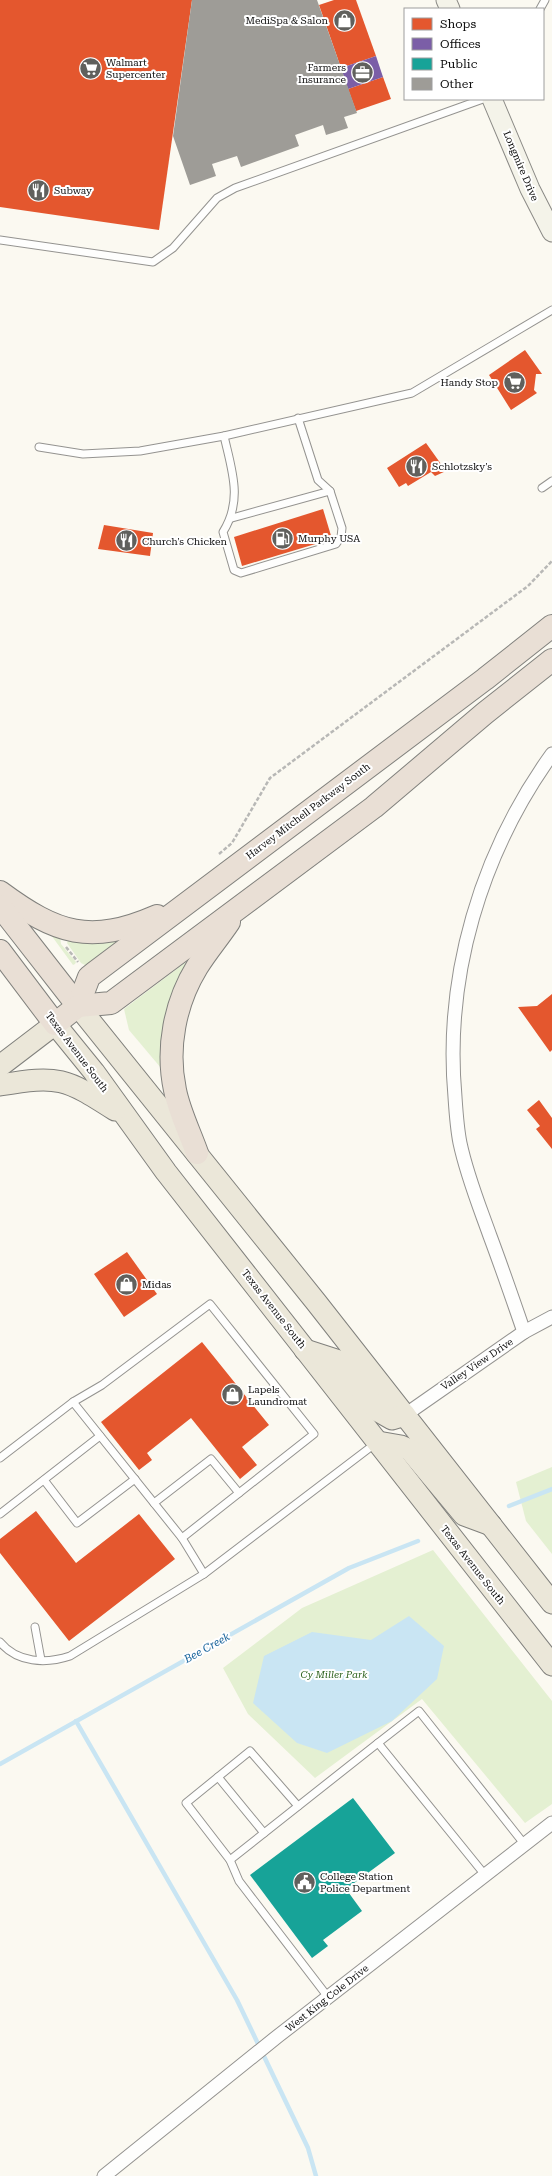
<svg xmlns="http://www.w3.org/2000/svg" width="552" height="2176" font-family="'Roboto Serif',serif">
  <rect width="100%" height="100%" fill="#fbf9f1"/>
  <g fill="#e4f0d2">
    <polygon points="51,935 60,936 61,944 76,962 75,964 73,965"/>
    <polygon points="127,936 87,966 81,963 67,943 69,938"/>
    <polygon points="190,959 162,1068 161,1068 129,1030 124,1009"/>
    <polygon points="552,1467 552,1554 526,1521 516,1482"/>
    <polygon points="433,1550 552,1701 552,1804 525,1823 422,1699 315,1778 248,1714 223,1668 302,1608"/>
  </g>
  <polygon fill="#c9e5f3" points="409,1616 444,1646 437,1679 392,1721 327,1753 297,1743 253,1703 264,1656 312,1632 371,1640"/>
  <g fill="#e4572e">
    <polygon points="0,0 192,0 159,230 0,207"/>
    <polygon points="334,0 356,0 376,56 341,68 319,5"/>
    <polygon points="383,77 391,99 356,111 348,89"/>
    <polygon points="525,350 542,374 536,374 534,390 537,393 511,410 489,375"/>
    <polygon points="426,443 446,471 435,476 431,472 408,486 406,483 399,487 387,468"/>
    <polygon points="323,509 332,539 242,566 234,537"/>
    <polygon points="104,525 153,533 150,556 98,549"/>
    <polygon points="552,994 552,1050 550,1052 518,1007 537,1006"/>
    <polygon points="539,1100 552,1118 552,1149 536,1129 540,1126 527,1110"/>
    <polygon points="127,1252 157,1294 124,1317 94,1274"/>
    <polygon points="202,1342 269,1425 242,1447 257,1465 240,1479 191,1418 147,1453 152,1460 139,1470 101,1422"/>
    <polygon points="36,1511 76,1563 139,1514 175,1559 69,1641 0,1553 0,1539"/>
  </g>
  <polygon fill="#7b5ea7" points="376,56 383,77 348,89 341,68"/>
  <polygon fill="#17a398" points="353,1798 395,1853 346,1889 362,1911 323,1940 328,1946 312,1958 250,1875"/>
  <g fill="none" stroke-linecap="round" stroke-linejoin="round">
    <g stroke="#c9e5f3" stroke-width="4.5">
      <polyline points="509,1506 552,1489"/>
      <polyline points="76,1721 237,2000 308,2148 316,2176"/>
      <polyline points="0,1764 349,1568 418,1541"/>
    </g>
  </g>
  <polygon fill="#9e9c97" points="192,0 317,0 357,113 344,117 348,128 326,135 323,125 295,135 299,146 241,167 237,156 212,164 216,176 190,185 173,136"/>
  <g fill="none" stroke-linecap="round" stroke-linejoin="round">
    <defs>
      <g id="lane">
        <polyline points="540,9 545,0"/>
        <polyline points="0,240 153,262 173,248 217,198 235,188 483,99"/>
        <path d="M224 436C232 471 243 500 223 532L234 570 241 573 336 544 341 537 342 528 330 491 318 480 298 418"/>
        <polyline points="39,447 83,454 140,451 224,436 412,393 552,310"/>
        <polyline points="542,488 552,481"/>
        <polyline points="232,518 330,491"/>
        <polyline points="73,1402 102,1385 210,1304 314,1434 239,1493"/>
        <polyline points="0,1458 73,1402 182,1538 204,1574 376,1443"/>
        <polyline points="44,1480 77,1523 135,1479"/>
        <polyline points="154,1503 211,1459 239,1493 182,1538"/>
        <polyline points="0,1514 100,1436"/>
        <polyline points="35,1627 41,1660"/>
        <path d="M0 1642C17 1663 46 1664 70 1656L204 1574"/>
        <polyline points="218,1777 264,1833"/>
        <polyline points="298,1806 250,1751 186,1803 230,1860 239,1881 328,1997"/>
        <polyline points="230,1860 378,1743"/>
        <polyline points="485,1875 378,1743 419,1711 525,1845"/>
      </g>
      <g id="street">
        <path d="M524 1332C513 1300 502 1268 490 1236 479 1205 467 1176 460 1143 457 1128 456 1112 455 1097 444 976 481 853 552 754"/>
        <polyline points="405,1415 524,1332 552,1317"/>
        <polyline points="104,2176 278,2036 552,1823"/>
      </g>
      <g id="secondary">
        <polyline points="446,0 450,9"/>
        <polyline points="492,99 530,189 552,232"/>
      </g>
      <g id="primary">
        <polyline points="78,1006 316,1302 552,1603"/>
        <polyline points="0,1066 55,1024 94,1072 166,1172 552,1665"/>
        <path d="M0 1085C59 1075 65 1078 115 1110"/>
        <polyline points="305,1350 339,1361 378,1411 392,1419 405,1415"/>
        <polyline points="378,1442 401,1446 410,1450 464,1515 491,1525"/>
      </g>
      <g id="highway">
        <path d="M0 892C57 934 90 945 157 916"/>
        <polyline points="0,906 78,1006"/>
        <polyline points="0,951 55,1024 78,1006 89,977 94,973 485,679 552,626"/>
        <polyline points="78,1006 111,1003 374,807 485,713 552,660"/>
        <path d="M197 1153C190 1133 179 1111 175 1090 166 1048 175 1003 197 967 207 951 219 937 229 922"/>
      </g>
    </defs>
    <use href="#lane" stroke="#949390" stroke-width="9"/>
    <use href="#street" stroke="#949390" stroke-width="15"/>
    <use href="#secondary" stroke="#8b8a86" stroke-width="21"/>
    <use href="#primary" stroke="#81817d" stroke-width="23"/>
    <use href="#highway" stroke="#81817d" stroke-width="24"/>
    <g stroke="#b8b8b6" stroke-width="2.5" stroke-dasharray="4 2" stroke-linecap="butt">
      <polyline points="219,854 232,843 270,778 528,586 552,561"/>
      <polyline points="66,947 78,962"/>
    </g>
    <use href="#lane" stroke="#fefefd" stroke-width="7"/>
    <use href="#street" stroke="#fefefd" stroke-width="13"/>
    <use href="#secondary" stroke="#f4f3e9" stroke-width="19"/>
    <use href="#primary" stroke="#ebe7d9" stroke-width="21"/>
    <use href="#highway" stroke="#e9dfd5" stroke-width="22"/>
  </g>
  <defs>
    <symbol id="shop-disc" viewBox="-11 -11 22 22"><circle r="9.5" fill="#60605d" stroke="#fff"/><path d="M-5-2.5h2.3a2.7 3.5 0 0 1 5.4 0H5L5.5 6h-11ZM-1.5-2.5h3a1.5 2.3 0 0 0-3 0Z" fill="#fff"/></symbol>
    <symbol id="supermarket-disc" viewBox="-11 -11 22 22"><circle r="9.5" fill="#60605d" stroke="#fff"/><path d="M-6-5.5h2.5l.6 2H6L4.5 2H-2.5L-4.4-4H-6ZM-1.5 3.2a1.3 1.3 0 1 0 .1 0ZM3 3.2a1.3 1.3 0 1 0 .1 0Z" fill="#fff"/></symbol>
    <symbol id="office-disc" viewBox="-11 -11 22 22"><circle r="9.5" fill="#60605d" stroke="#fff"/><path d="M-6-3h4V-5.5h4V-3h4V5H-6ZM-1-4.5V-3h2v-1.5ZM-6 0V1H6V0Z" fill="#fff"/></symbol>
    <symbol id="restaurant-disc" viewBox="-11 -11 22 22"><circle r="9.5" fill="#60605d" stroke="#fff"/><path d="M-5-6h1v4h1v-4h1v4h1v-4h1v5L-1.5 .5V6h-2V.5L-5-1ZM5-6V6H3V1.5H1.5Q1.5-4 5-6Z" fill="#fff"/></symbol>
    <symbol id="fuel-disc" viewBox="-11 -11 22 22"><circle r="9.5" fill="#60605d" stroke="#fff"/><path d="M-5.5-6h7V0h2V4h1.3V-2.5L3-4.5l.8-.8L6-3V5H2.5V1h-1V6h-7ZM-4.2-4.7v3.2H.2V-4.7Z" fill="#fff"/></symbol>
    <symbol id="civic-disc" viewBox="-11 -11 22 22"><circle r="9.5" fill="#60605d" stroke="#fff"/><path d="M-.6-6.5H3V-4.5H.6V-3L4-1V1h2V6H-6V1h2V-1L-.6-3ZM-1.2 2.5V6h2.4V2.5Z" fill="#fff"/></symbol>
  </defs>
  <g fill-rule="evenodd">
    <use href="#shop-disc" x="332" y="8" width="25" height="25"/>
    <use href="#supermarket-disc" x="78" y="56" width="25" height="25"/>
    <use href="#office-disc" x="350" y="60" width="25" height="25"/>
    <use href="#restaurant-disc" x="26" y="178" width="25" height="25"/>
    <use href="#supermarket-disc" x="502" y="370" width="25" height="25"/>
    <use href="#restaurant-disc" x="404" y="454" width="25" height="25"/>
    <use href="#fuel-disc" x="270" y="526" width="25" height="25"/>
    <use href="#restaurant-disc" x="114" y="528" width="25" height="25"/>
    <use href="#shop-disc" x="114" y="1272" width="25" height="25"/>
    <use href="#shop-disc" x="220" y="1382" width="25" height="25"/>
    <use href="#civic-disc" x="292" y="1870" width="25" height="25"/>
  </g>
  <g text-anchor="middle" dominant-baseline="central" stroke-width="4" stroke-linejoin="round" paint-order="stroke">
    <g font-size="10" fill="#0d0d0d" stroke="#fff" text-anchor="start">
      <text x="328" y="20" text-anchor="end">MediSpa &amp; Salon</text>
      <text x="106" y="62">Walmart<tspan x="106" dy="12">Supercenter</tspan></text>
      <text x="346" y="67" text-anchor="end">Farmers<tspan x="346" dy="12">Insurance</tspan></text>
      <text x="54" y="190">Subway</text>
      <text x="498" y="382" text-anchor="end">Handy Stop</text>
      <text x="432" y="466">Schlotzsky's</text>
      <text x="298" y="538">Murphy USA</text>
      <text x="142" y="541">Church's Chicken</text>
      <text x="142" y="1284">Midas</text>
      <text x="248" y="1389">Lapels<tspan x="248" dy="12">Laundromat</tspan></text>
      <text x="320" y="1876">College Station<tspan x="320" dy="12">Police Department</tspan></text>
    </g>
    <g font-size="10" fill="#0d0d0d" stroke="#fff">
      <text transform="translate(521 166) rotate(67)">Longmire Drive</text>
      <text transform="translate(308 811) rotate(-37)">Harvey Mitchell Parkway South</text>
      <text transform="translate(77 1052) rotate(53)">Texas Avenue South</text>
      <text transform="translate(274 1309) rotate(52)">Texas Avenue South</text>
      <text transform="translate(477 1364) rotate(-34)">Valley View Drive</text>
      <text transform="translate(473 1565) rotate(52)">Texas Avenue South</text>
      <text transform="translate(327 1998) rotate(-38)">West King Cole Drive</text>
    </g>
    <g font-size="10" font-style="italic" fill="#2e631f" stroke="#fff">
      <text x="334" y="1674">Cy Miller Park</text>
    </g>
    <g font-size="11" font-style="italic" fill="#19649b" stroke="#fff">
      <text transform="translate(207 1648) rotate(-29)">Bee Creek</text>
    </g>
  </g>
  <rect x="404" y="8" width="140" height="92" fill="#ffffff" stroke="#9e9e9e"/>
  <rect x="412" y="18" width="20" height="12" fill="#e4572e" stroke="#9e9e9e"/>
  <text x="440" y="28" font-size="12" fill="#0d0d0d">Shops</text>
  <rect x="412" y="38" width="20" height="12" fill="#7b5ea7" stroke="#9e9e9e"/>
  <text x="440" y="48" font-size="12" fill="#0d0d0d">Offices</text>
  <rect x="412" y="58" width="20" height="12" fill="#17a398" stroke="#9e9e9e"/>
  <text x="440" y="68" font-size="12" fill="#0d0d0d">Public</text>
  <rect x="412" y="78" width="20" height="12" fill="#9e9c97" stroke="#9e9e9e"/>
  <text x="440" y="88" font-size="12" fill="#0d0d0d">Other</text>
</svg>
